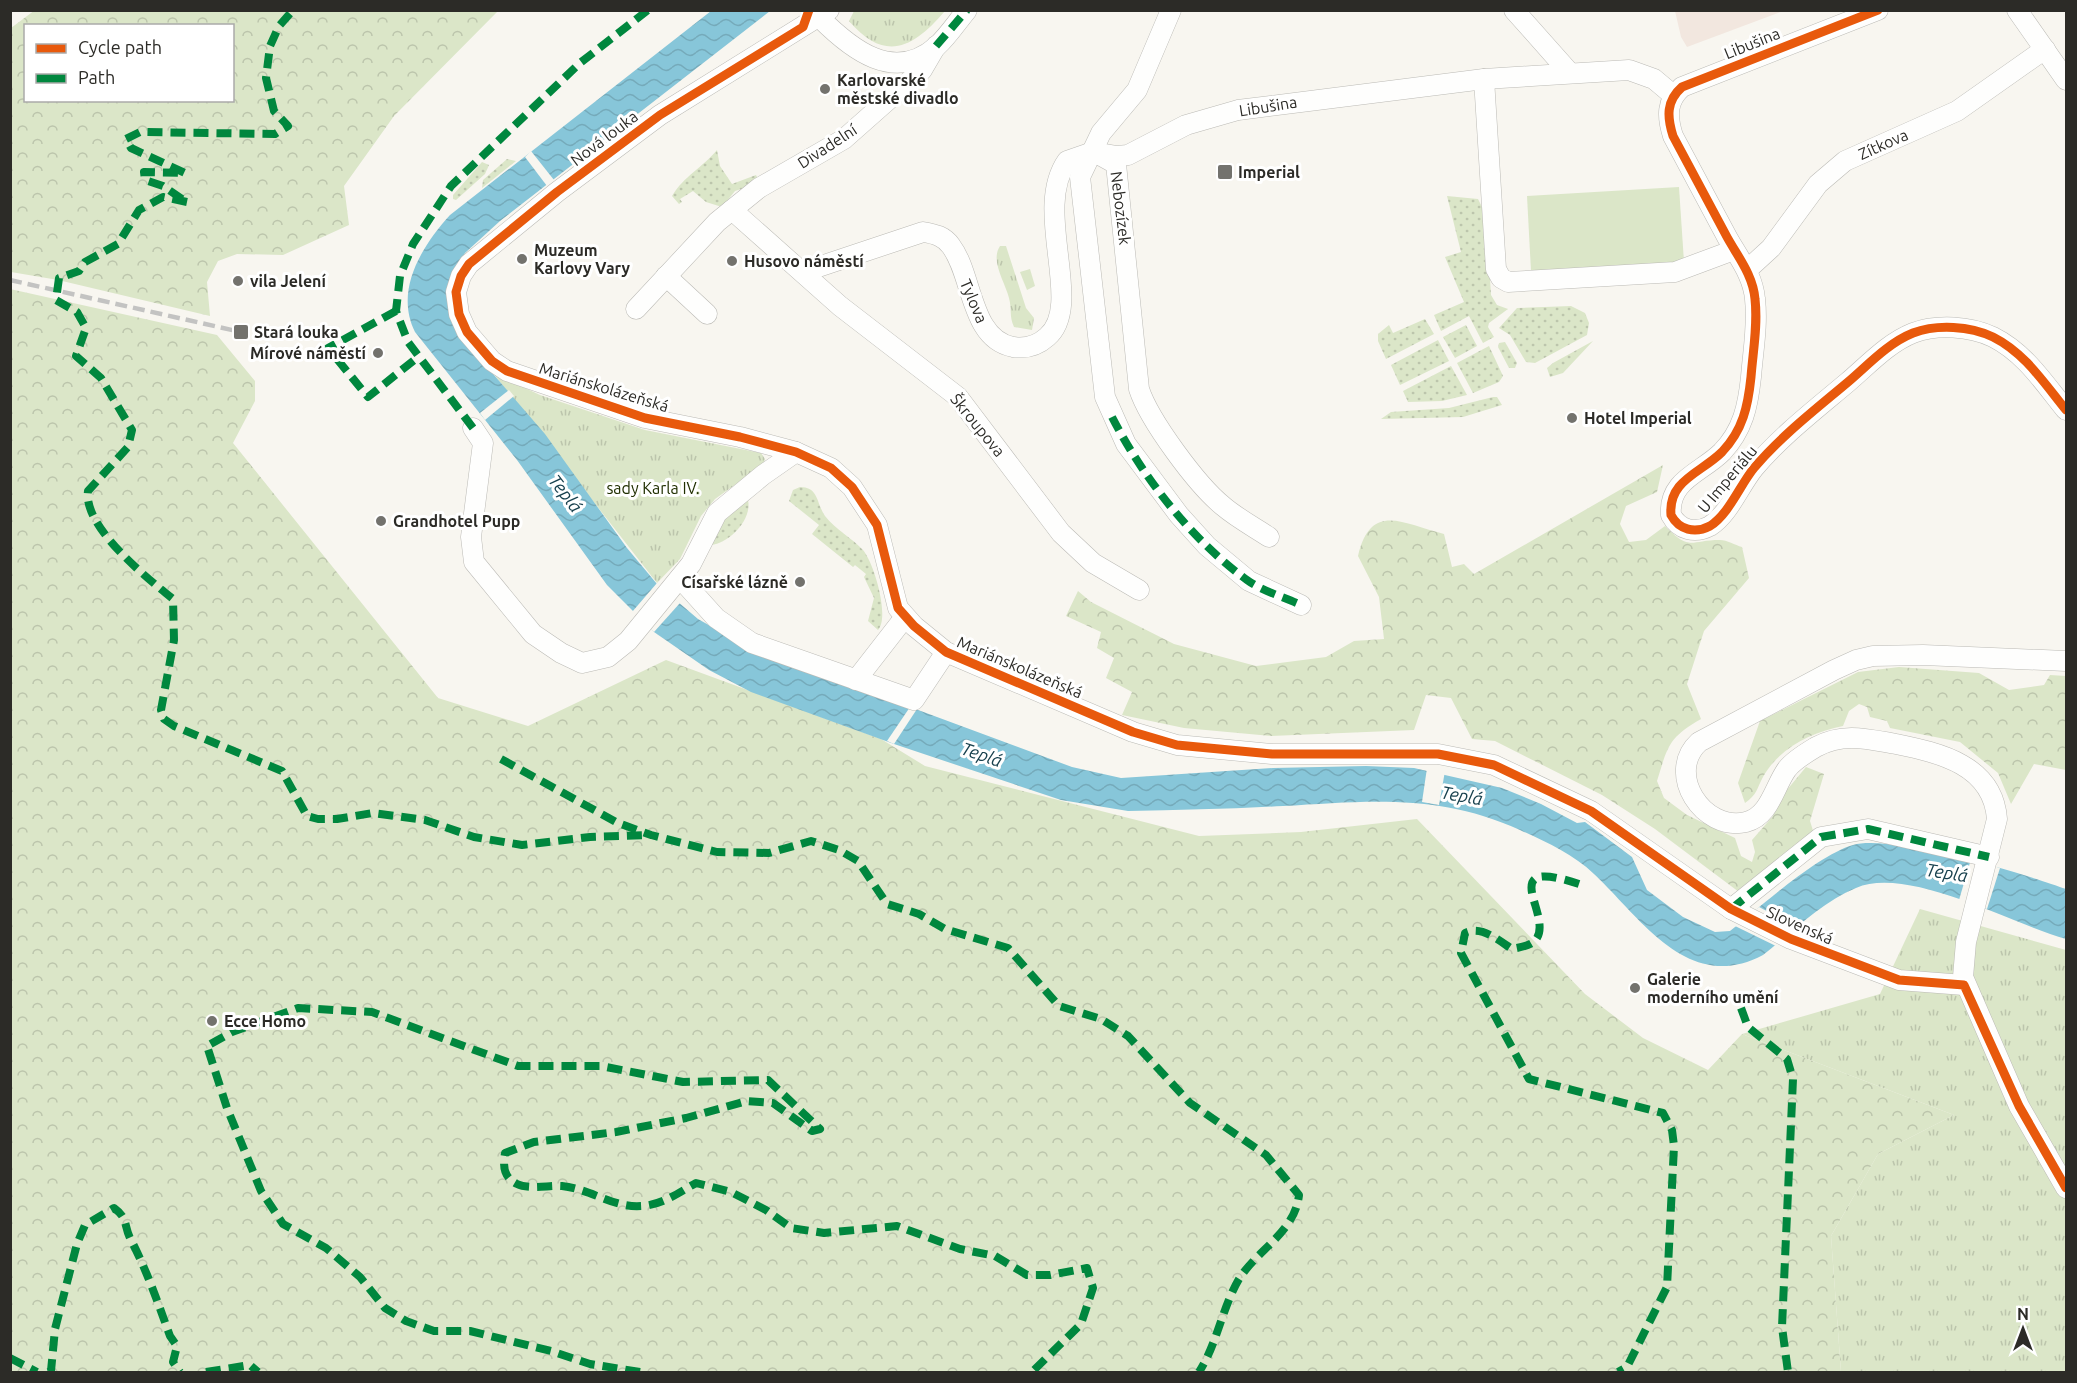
<svg xmlns="http://www.w3.org/2000/svg" width="2077" height="1383" font-family="Ubuntu,sans-serif">
  <defs>
    <pattern id="grass-dots" width="8" height="8" patternUnits="userSpaceOnUse" patternTransform="scale(1.5)"><rect width="8" height="8" fill="#dbe6c8"/><path d="M2 2h.1M6 6h.1" fill="none" stroke="#bcc5ac" stroke-width="1.8" stroke-linecap="round"/></pattern>
    <pattern id="forest-crowns" width="20" height="18" patternUnits="userSpaceOnUse" patternTransform="scale(1.5)"><rect width="20" height="18" fill="#dbe6c8"/><path d="M2 6a3 3 0 1 1 6 0M12 15a3 3 0 1 1 6 0" fill="none" stroke="#bcc5ac"/></pattern>
    <pattern id="park-tufts" width="24" height="20" patternUnits="userSpaceOnUse" patternTransform="scale(1.5)"><rect width="24" height="20" fill="#dbe6c8"/><path d="M3 7l-1-3M5 7V3M7 7l1-3M15 17l-1-3M17 17v-4M19 17l1-3" fill="none" stroke="#bcc5ac"/></pattern>
    <pattern id="water-waves" width="16" height="10" patternUnits="userSpaceOnUse" patternTransform="scale(1.5)"><rect width="16" height="10" fill="#87c6d9"/><path d="M0 5q4-4 8 0t8 0" fill="none" stroke="#75aaba"/></pattern>
  </defs>
  <rect width="100%" height="100%" fill="#f8f6f0"/>
  <polygon fill="#f2e7df" points="1675,11 1675,10 1783,11 1687,47 1681,37"/>
  <g fill="url(#grass-dots)">
    <path d="M717 150 720 166 732 184 756 175 760 183 735 191 722 207 706 202 693 191 680 199 682 202 679 204 672 196C684 176 702 168 717 150Z"/>
    <polygon points="507,159 516,161 482,188 483,180"/>
    <polygon points="482,162 489,165 485,174 456,200 453,199 453,195"/>
    <polygon points="1447,196 1478,199 1486,215 1491,295 1497,305 1508,309 1489,323 1488,327 1494,337 1483,343 1469,316 1441,331 1434,315 1464,302 1445,257 1461,252"/>
    <polygon points="1571,306 1585,313 1589,323 1587,335 1535,363 1526,362 1510,335 1499,328 1517,308"/>
    <polygon points="1425,319 1434,334 1386,359 1378,341 1378,334 1389,325 1393,333"/>
    <polygon points="1466,325 1477,346 1455,358 1443,337"/>
    <polygon points="1438,340 1449,361 1400,385 1391,365"/>
    <polygon points="1593,341 1563,373 1550,377 1547,368 1553,363"/>
    <polygon points="1505,342 1517,363 1515,368 1509,368 1498,347 1499,343"/>
    <polygon points="1489,346 1503,376 1499,382 1473,393 1457,363"/>
    <polygon points="1451,366 1467,395 1442,401 1408,402 1403,391"/>
    <polygon points="1493,397 1497,397 1502,405 1463,417 1381,419 1391,412 1449,408"/>
    <path d="M800 487C819 487 816 503 825 516 836 530 852 538 863 550 874 563 890 617 878 630L868 621 874 598 864 577 866 574 855 565 853 567 812 534 819 525 789 501 793 490Z"/>
    <path d="M747 497C755 517 730 543 711 545L721 522Z"/>
  </g>
  <g fill="url(#forest-crowns)" fill-rule="evenodd">
    <path d="M35 10H498V11L394 116 344 186 349 225 283 255 237 254 218 261 207 282 210 316 58 280 11 272V28ZM26 26H232V100H26Z"/>
    <polygon points="10,289 217,335 255,381 255,401 233,443 438,698 528,726 666,660 881,739 925,766 1199,836 1301,832 1417,819 1585,994 1643,1038 1708,1070 1742,1034 1954,1115 1878,1154 1831,1236 1841,1372 11,1372"/>
    <path d="M1663 465 1657 492 1626 506 1620 524 1629 542 1646 540 1665 526C1691 552 1689 540 1720 540 1727 540 1735 545 1742 547L1749 578 1704 631 1687 684 1701 719C1668 738 1668 746 1657 781L1664 798 1687 815 1735 838 1741 856 1752 862 1755 852 1752 840 1773 816 1781 797 1806 767 1824 774 1810 821 1815 837 1743 895 1655 829 1602 795 1495 741 1472 739 1451 698 1426 695 1414 730 1271 736 1184 728 1122 715 1132 692 1106 678 1114 658 1097 648 1101 632 1066 616 1078 591 1091 602 1174 644 1256 666 1326 657 1354 641 1384 639 1379 597 1358 556C1371 501 1403 524 1444 534L1452 567 1464 564 1474 574Z"/>
    <path d="M1899 667 1979 673 2009 690 2044 685 2050 675 2066 676V770L2034 764 2011 804 1998 773 1960 742 1890 728 1887 721 1870 717 1867 707 1859 704 1849 711 1843 726C1812 732 1779 748 1763 777 1757 788 1757 795 1745 803L1738 783 1760 721 1858 672Z"/>
  </g>
  <g fill="url(#park-tufts)">
    <path d="M854 11V10L945 11C914 47 886 64 849 21Z"/>
    <path d="M1000 246H1006L1026 308 1034 318 1032 330 1014 327C1009 316 1012 309 1009 298 1005 282 990 261 1000 246Z"/>
    <polygon points="1030,269 1035,286 1027,290 1020,272"/>
    <polygon points="493,373 540,395 645,430 761,453 765,459 763,465 715,499 701,516 680,559 657,583"/>
    <polygon points="1920,909 2066,950 2066,1372 1841,1372 1831,1236 1878,1154 1954,1115 1742,1034 1880,994"/>
  </g>
  <polygon fill="#dbe6c8" points="1679,187 1684,262 1531,271 1527,196"/>
  <path fill="url(#water-waves)" d="M711 11H770L500 221 465 253 454 273 475 353 545 434 627 548 657 584 698 619 769 659 910 707 1072 767 1121 778 1273 768 1366 766 1414 768 1502 788 1541 804 1577 823 1585 822 1632 857 1647 890 1683 917 1715 932 1730 931C1760 907 1818 855 1853 845 1892 834 2025 874 2066 889V939C2014 925 1908 865 1856 888 1822 902 1792 932 1763 955 1688 995 1640 917 1594 874 1573 854 1546 842 1520 830 1440 793 1367 801 1283 806 1231 809 1180 810 1128 811L1061 800 894 744 751 692 709 670 654 632 607 585 517 460 415 332C394 290 422 246 450 215Z"/>
  <g fill="#f8f6f0">
    <polygon points="531,151 554,180 547,186 525,157"/>
    <polygon points="509,390 514,396 485,420 480,413"/>
    <polygon points="657,583 680,603 654,632 632,612"/>
    <polygon points="910,707 917,709 894,744 887,741"/>
    <polygon points="1427,768 1445,771 1439,805 1422,802"/>
    <polygon points="1971,859 2000,868 1987,909 1959,900"/>
    <polygon points="1759,907 1801,929 1778,947 1735,926"/>
  </g>
  <g fill="none" stroke-linecap="round" stroke-linejoin="round">
    <defs>
      <g id="minor">
        <polyline points="829,10 660,115 557,192 469,264 461,276 456,292 459,314 467,332 492,361 507,371 645,418 740,437 796,452 831,468 852,487 877,525 898,608 914,626 946,652 1133,732 1177,745 1272,754 1438,754 1494,765 1591,811 1731,909 1791,939 1899,980 1964,985"/>
        <polyline points="1171,10 1137,90 1101,133 1080,177 1105,397 1126,444 1179,515 1207,546 1249,581 1301,605"/>
        <polyline points="1514,10 1569,72"/>
        <path d="M1878 10 1682 87C1666 101 1667 117 1673 136 1691 170 1709 203 1727 237 1738 257 1753 275 1755 299 1758 325 1753 351 1751 377 1748 406 1743 430 1722 452 1701 473 1668 480 1671 515 1679 530 1695 534 1710 526 1729 514 1740 485 1754 468 1781 436 1816 409 1848 382 1868 365 1888 343 1913 333 1937 324 1970 326 1993 337 2025 353 2044 383 2066 410"/>
        <polyline points="2017,10 2066,80"/>
        <path d="M820 18C851 49 894 84 937 46 948 36 957 22 967 10"/>
        <polyline points="1484,79 1496,269 1501,278 1508,282 1675,272 1734,250"/>
        <polyline points="1093,152 1117,156 1128,155 1186,125 1238,110 1484,79 1629,70 1654,79 1673,95"/>
        <path d="M1098 154 1116 164 1139 389C1149 420 1197 485 1223 506 1237 518 1254 527 1269 537"/>
        <polyline points="732,210 840,306 958,397 1061,533 1093,563 1139,590"/>
        <polyline points="1747,270 1771,248 1818,184 1845,161 1957,111 2045,49"/>
        <path d="M803 272 923 232C935 234 944 236 951 246 973 275 970 339 1013 347 1026 349 1037 346 1047 337 1085 305 1032 211 1067 161L1093 152"/>
        <polyline points="666,276 707,314"/>
        <polyline points="636,309 717,222 759,188 844,139 922,70 936,46"/>
        <polyline points="473,428 483,443 471,537 474,562 533,634 561,653 582,663 608,657 628,641 691,564 717,513 763,475 796,452"/>
        <polyline points="680,578 716,618 752,643 914,700 946,652"/>
        <path d="M2066 661 1923 655 1873 656 1856 660 1834 670 1699 742C1665 773 1703 832 1746 822 1770 816 1774 787 1787 769 1794 760 1806 753 1816 747 1843 732 1868 739 1896 744 1940 753 1993 765 1997 819L1966 942 1963 977 2019 1106 2066 1188"/>
        <polyline points="856,680 905,617"/>
        <polyline points="1731,909 1821,837 1868,829 1989,857"/>
      </g>
    </defs>
    <use href="#minor" stroke="#bbbab5" stroke-width="21"/>
    <use href="#minor" stroke="#fefefd" stroke-width="20"/>
    <polyline stroke="#c3c3c2" stroke-width="4.5" stroke-dasharray="12 6" stroke-linecap="butt" points="10,280 241,332"/>
    <g stroke="#00873e" stroke-width="8" stroke-dasharray="15 8" stroke-linecap="butt">
      <polyline points="936,46 967,10"/>
      <polyline points="182,199 163,186 145,180 144,172 185,173 131,148 126,139 140,132 275,134 288,126 274,111 266,78 270,46 279,26 293,10"/>
      <path d="M187 202 163 197 139 210 118 244 85 262 79 271 59 278 56 300 77 312 86 328 76 356 101 378 132 430 128 447 88 491C83 527 147 578 173 599L174 640 161 710 164 719 174 726 282 771 307 816 318 819H337L373 813 425 820 474 837 522 845 590 837 651 835"/>
      <polyline points="396,311 328,348 368,397 418,357"/>
      <path d="M1112 417C1144 479 1191 539 1247 580 1262 591 1284 597 1301 605"/>
      <polyline points="473,428 408,342 396,311 400,276 413,244 451,186 580,63 648,10"/>
      <path d="M501 759 618 823 651 835 717 852 769 853 811 841 839 850 858 861 887 904 919 914 945 929 1008 948 1059 1006 1101 1019 1128 1036 1190 1103 1266 1155 1299 1195C1295 1232 1258 1249 1239 1279 1222 1308 1217 1344 1199 1372"/>
      <path d="M1579 884C1494 856 1552 913 1537 938 1532 946 1521 947 1512 949 1498 940 1481 925 1465 933L1461 953 1529 1079 1663 1113 1672 1130 1674 1146 1667 1287 1627 1367 1618 1372"/>
      <polyline points="1731,909 1821,837 1868,829 1989,857"/>
      <polyline points="1741,1008 1748,1027 1787,1059 1793,1079 1782,1327 1788,1372"/>
      <polyline points="10,1358 37,1372"/>
      <path d="M48 1372 51 1371 55 1329 77 1244 85 1225 114 1208C129 1219 123 1225 131 1240 147 1271 158 1303 170 1336L177 1346 173 1362 180 1372"/>
      <polyline points="206,1372 250,1365 258,1372"/>
      <path d="M640 1372 590 1364 551 1351 470 1331H434L406 1321 385 1308 360 1277 326 1248 283 1224 261 1191 227 1108 207 1046 232 1032 298 1008 372 1012 518 1066H601L683 1082 768 1080 820 1129 812 1131 773 1103 747 1101 686 1118 616 1132 534 1142 505 1153C503 1166 503 1177 517 1184 529 1190 549 1185 562 1186 591 1189 613 1208 641 1206 662 1205 678 1193 696 1183L731 1192 766 1210 791 1228 824 1233 897 1226 960 1249 995 1256 1027 1275H1050L1087 1268 1093 1288 1081 1324 1032 1372"/>
    </g>
    <defs>
      <g id="cycleway">
        <polyline points="809,10 803,27 660,115 557,192 469,264 461,276 456,292 459,314 467,332 492,361 507,371 645,418 740,437 796,452 831,468 852,487 877,525 898,608 914,626 946,652 1133,732 1177,745 1272,754 1438,754 1494,765 1591,811 1731,909 1791,939 1899,980 1964,985 2019,1106 2066,1188"/>
        <path d="M1878 10 1682 87C1666 101 1667 117 1673 136 1691 170 1709 203 1727 237 1738 257 1753 275 1755 299 1758 325 1753 351 1751 377 1748 406 1743 430 1722 452 1701 473 1668 480 1671 515 1679 530 1695 534 1710 526 1729 514 1740 485 1754 468 1781 436 1816 409 1848 382 1868 365 1888 343 1913 333 1937 324 1970 326 1993 337 2025 353 2044 383 2066 410"/>
      </g>
    </defs>
    <use href="#cycleway" stroke="#fff" stroke-width="13"/>
    <use href="#cycleway" stroke="#e8590c" stroke-width="9"/>
  </g>
  <g fill="#73726d" stroke="#fff" stroke-width="2">
    <circle cx="825" cy="89" r="6"/>
    <rect x="1217" y="164" width="16" height="16" rx="3"/>
    <circle cx="522" cy="259" r="6"/>
    <circle cx="732" cy="261" r="6"/>
    <circle cx="238" cy="281" r="6"/>
    <rect x="233" y="324" width="16" height="16" rx="3"/>
    <circle cx="378" cy="353" r="6"/>
    <circle cx="1572" cy="418" r="6"/>
    <circle cx="381" cy="521" r="6"/>
    <circle cx="800" cy="582" r="6"/>
    <circle cx="1635" cy="988" r="6"/>
    <circle cx="212" cy="1021" r="6"/>
  </g>
  <g text-anchor="middle" dominant-baseline="central" stroke-width="6" stroke-linejoin="round" paint-order="stroke">
    <g font-size="16" fill="#2c2b27" stroke="#fff">
      <text transform="translate(1752 43) rotate(-22)">Libušina</text>
      <text transform="translate(1268 106) rotate(-9)">Libušina</text>
      <text transform="translate(604 138) rotate(-37)">Nová louka</text>
      <text transform="translate(1883 144) rotate(-24)">Zítkova</text>
      <text transform="translate(827 146) rotate(-33)">Divadelní</text>
      <text transform="translate(1121 208) rotate(83)">Nebozízek</text>
      <text transform="translate(974 301) rotate(67)">Tylova</text>
      <text transform="translate(604 387) rotate(17)">Mariánskolázeňská</text>
      <text transform="translate(978 425) rotate(51)">Škroupova</text>
      <text transform="translate(1727 479) rotate(-50)">U Imperiálu</text>
      <text transform="translate(1020 667) rotate(23)">Mariánskolázeňská</text>
      <text transform="translate(1800 925) rotate(24)">Slovenská</text>
    </g>
    <g font-size="16" font-weight="bold" fill="#2c2b27" stroke="#fff" text-anchor="start">
      <text x="837" y="80">Karlovarské<tspan x="837" dy="18">městské divadlo</tspan></text>
      <text x="1238" y="172">Imperial</text>
      <text x="534" y="250">Muzeum<tspan x="534" dy="18">Karlovy Vary</tspan></text>
      <text x="744" y="261">Husovo náměstí</text>
      <text x="250" y="281">vila Jelení</text>
      <text x="254" y="332">Stará louka</text>
      <text x="366" y="353" text-anchor="end">Mírové náměstí</text>
      <text x="1584" y="418">Hotel Imperial</text>
      <text x="393" y="521">Grandhotel Pupp</text>
      <text x="788" y="582" text-anchor="end">Císařské lázně</text>
      <text x="1647" y="979">Galerie<tspan x="1647" dy="18">moderního umění</tspan></text>
      <text x="224" y="1021">Ecce Homo</text>
    </g>
    <g font-size="16" fill="#202f00" stroke="#fff">
      <text x="653" y="488">sady Karla IV.</text>
    </g>
    <g font-size="18" font-style="italic" fill="#18414e" stroke="#fff">
      <text transform="translate(566 493) rotate(52)">Teplá</text>
      <text transform="translate(982 754) rotate(19)">Teplá</text>
      <text transform="translate(1462 795) rotate(10)">Teplá</text>
      <text transform="translate(1947 872) rotate(9)">Teplá</text>
    </g>
  </g>
  <rect width="2077" height="1383" fill="none" stroke="#2c2b27" stroke-width="24"/>
  <rect x="24" y="24" width="210" height="78" fill="#ffffff" stroke="#abaaa9" stroke-width="1.5"/>
  <rect x="36" y="44" width="30" height="9" fill="#e8590c" stroke="#abaaa9" stroke-width="1.5"/>
  <text x="78" y="54" font-size="18" fill="#2c2b27">Cycle path</text>
  <rect x="36" y="74" width="30" height="9" fill="#00873e" stroke="#abaaa9" stroke-width="1.5"/>
  <text x="78" y="84" font-size="18" fill="#2c2b27">Path</text>
  <g transform="translate(2023 1329)" stroke="#ffffff" stroke-width="4.5" paint-order="stroke">
  <path d="M0-4.5L10 22L0 15L-10 22Z" fill="#2c2b27"/>
  <text y="-9" font-size="16" font-weight="bold" text-anchor="middle" fill="#2c2b27">N</text>
  </g>
</svg>
